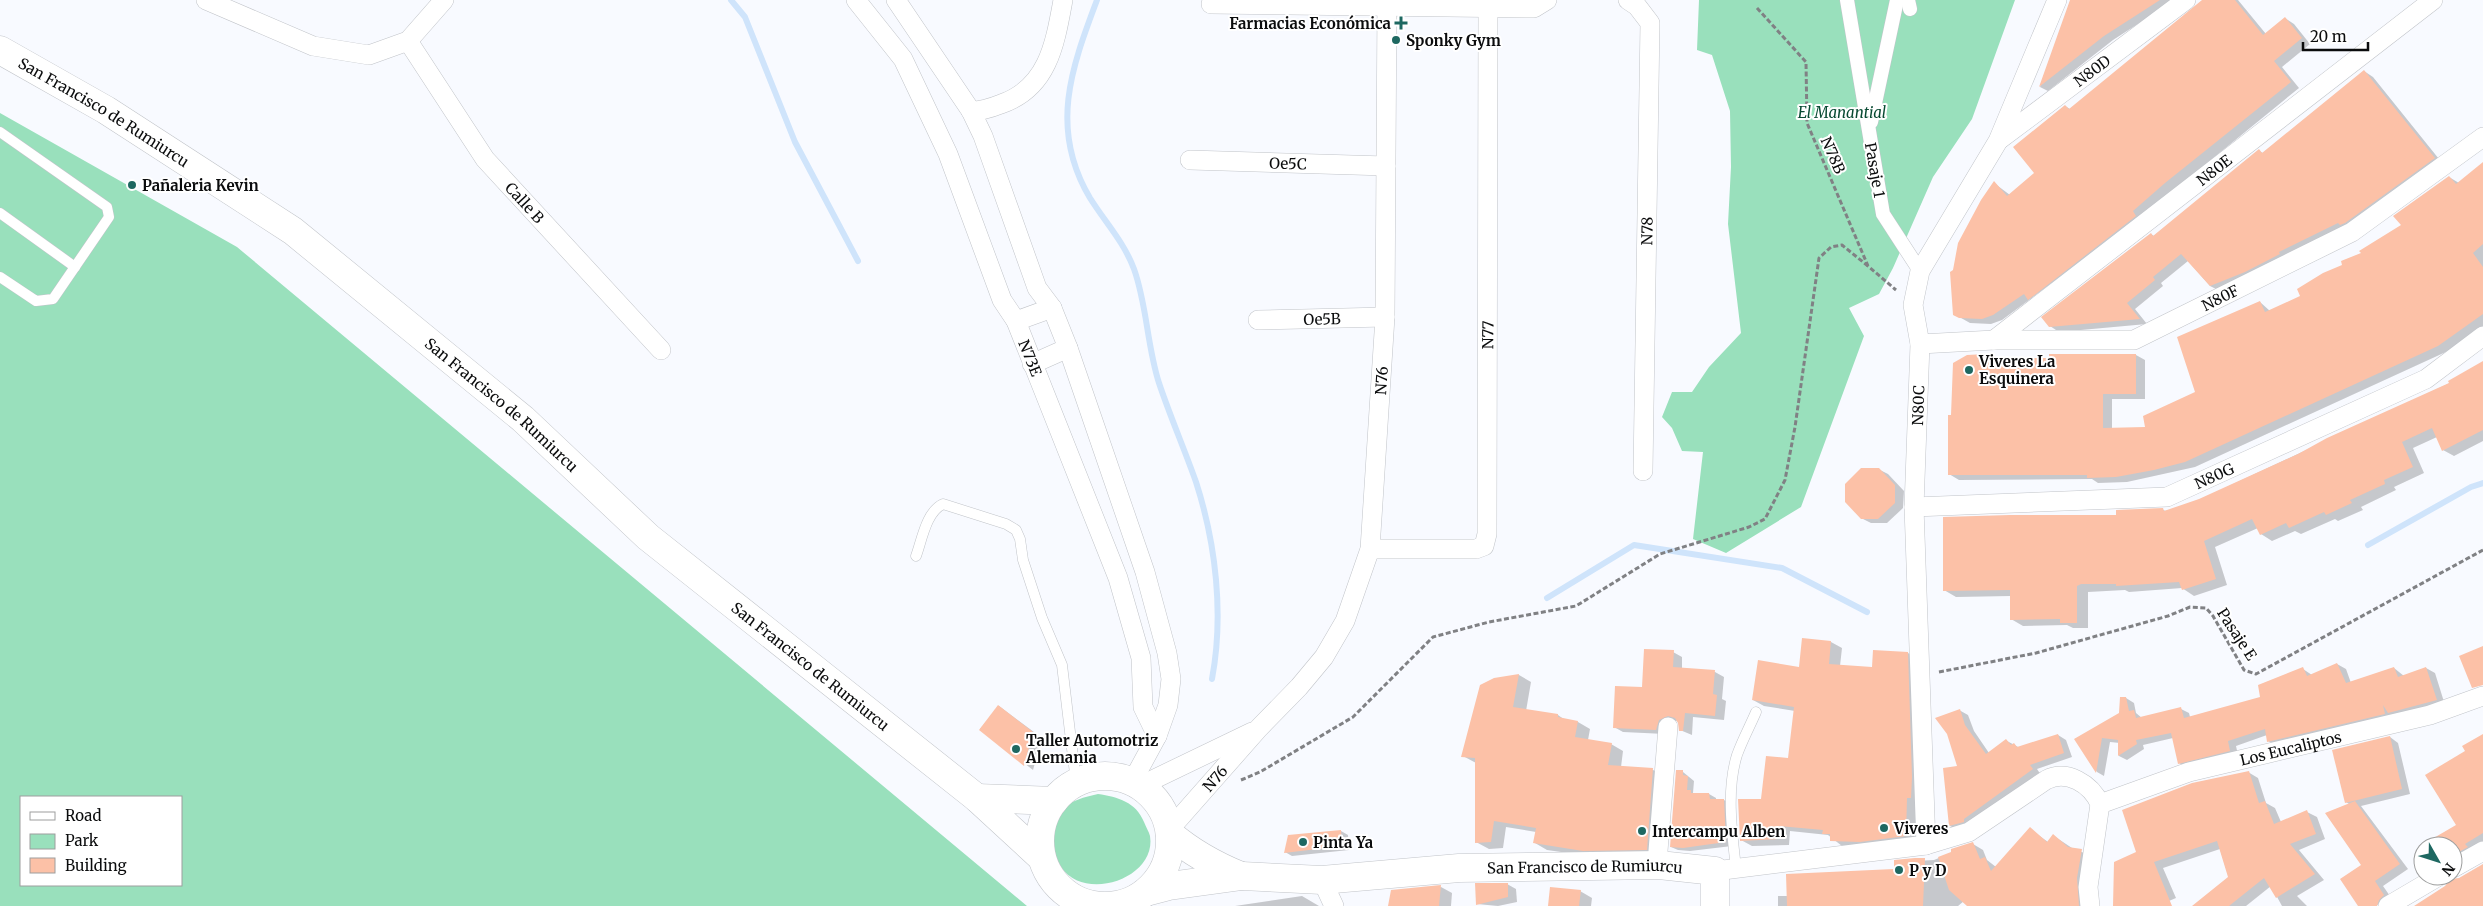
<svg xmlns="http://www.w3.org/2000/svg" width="2483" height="906" font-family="Merriweather,serif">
  <rect width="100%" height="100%" fill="#f8faff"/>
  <g fill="#99e0bc" fill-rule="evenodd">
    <polygon points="1699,0 2015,0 1972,119 1933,177 1893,268 1879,294 1849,308 1864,336 1801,507 1726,553 1693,539 1703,452 1682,451 1672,428 1662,417 1672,392 1692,392 1709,367 1741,333 1728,224 1731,167 1730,111 1712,55 1697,50"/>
    <path d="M0 113 237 247 1027 906H0ZM21 797H181V885H21Z"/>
    <path d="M1098 794C1118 797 1136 802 1144 822 1146 827 1149 832 1150 836 1157 878 1085 903 1061 867 1056 859 1053 851 1052 842 1048 809 1070 800 1098 794Z"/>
  </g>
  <g fill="#0003">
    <polygon points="2071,0 2175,0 2113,40 2048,91 2040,87"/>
    <polygon points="2211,0 2238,0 2266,34 2285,18 2294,24 2310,44 2282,67 2299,88 2141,217 2002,320 1991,324 1970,323 1954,314 1954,271 1994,183 2010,195 2036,173 2065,106 2070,109"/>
    <polygon points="2364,71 2373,77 2443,164 2354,228 2220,291 2210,286 2188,261 2161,283 2163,286 2135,309 2147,324 2059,332 2050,326 2151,234 2154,236 2259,151 2263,153"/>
    <polygon points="2483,164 2483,326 2448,351 2195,467 2127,482 2098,483 2092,479 1959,480 1949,474 1953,416 1985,355 1992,359 2050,359 2136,355 2145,360 2145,399 2112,399 2112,429 2146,428 2197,393 2260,302 2270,311 2302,297 2403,226 2449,177 2459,183"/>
    <polygon points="2483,362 2483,441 2454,456 2443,450 2437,437 2413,448 2424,473 2394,487 2396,490 2361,507 2363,510 2338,521 2335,519 2301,534 2295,531 2272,541 2261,534 2258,528 2215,547 2227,585 2194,596 2182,588 2129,592 2125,590 2088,592 2088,628 2073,628 2067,625 2023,626 2011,619 2011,596 1956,597 1944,590 2117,516 2163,510 2166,511 2199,500 2450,383"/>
    <polygon points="1878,469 1888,474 1904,491 1903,508 1887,523 1871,523 1861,518"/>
    <polygon points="1804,639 1831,642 1842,648 1840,666 1873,668 1908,653 1918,659 1916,842 1842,846 1828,835 1790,831 1789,845 1752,846 1741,840 1763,800 1789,759 1795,711 1764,706 1753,700 1800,668"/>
    <polygon points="1673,652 1682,657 1682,669 1715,672 1724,677 1722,699 1726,701 1724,720 1693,717 1692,735 1680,730 1678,720 1668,725 1665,734 1623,732 1614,727"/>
    <polygon points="2337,664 2346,669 2351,683 2394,668 2404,676 2426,668 2435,673 2445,705 2397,717 2391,714 2392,719 2277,746 2268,741 2267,735 2236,746 2238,755 2188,768 2179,763 2173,738 2143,745 2144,749 2127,760 2119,756 2120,743 2110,742 2104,776 2097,772 2075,739 2121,714 2126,698 2134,703 2136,713 2142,718 2181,709 2189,713 2190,717 2261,698 2303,669 2312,675"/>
    <polygon points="1519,675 1531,682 1526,711 1558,715 1565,720 1578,722 1590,729 1588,740 1611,744 1623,751 1621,767 1653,770 1665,776 1659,856 1596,857 1547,850 1535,843 1536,832 1506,827 1503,848 1489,849 1476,842 1476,763 1463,756 1494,680"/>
    <polygon points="999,706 1042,738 1033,770 980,729"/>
    <polygon points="1959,710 1968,715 1974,731 1989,753 2007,741 2020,748 2058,735 2066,740 2072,757 2037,769 2041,775 1958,830 1950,826 1959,767"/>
    <polygon points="2483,735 2483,843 2453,867 2453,846 2435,846 2457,826 2471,757"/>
    <polygon points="2390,737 2398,743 2410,794 2361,806 2408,869 2383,886 2390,896 2376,906 2360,906 2362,866 2349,804 2346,802"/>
    <polygon points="1683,772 1694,781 1693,793 1709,794 1716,798 1716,800 1724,800 1730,804 1732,846 1690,851 1678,850 1671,847"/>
    <polygon points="2248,772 2258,778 2266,803 2275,808 2281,822 2307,812 2317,817 2325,839 2299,850 2324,880 2297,896 2307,906 2282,906 2271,886 2246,906 2194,906 2229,878 2220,849 2163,868 2176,898 2157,906 2114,906 2138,853"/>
    <polygon points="2030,829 2048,842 2054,836 2072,848 2089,855 2088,906 1969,906 1964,901 1958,906 1778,906 1778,896 1787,896 1895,870 1895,862 1934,860 1973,844 1983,850 1987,860 1996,867"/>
    <polygon points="1341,831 1348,835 1349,850 1292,856 1285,852"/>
    <polygon points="1507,884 1516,889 1517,902 1498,906 1477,904"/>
    <polygon points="1441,887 1452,893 1451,906 1390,906"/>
    <polygon points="1580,891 1592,898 1591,906 1550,906"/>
    <polygon points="1302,896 1319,906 1235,906"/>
  </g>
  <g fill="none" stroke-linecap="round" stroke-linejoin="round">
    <g stroke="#cfe4fb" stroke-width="6">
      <polyline points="731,0 745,17 795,142 858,261"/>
      <path d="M1097 0C1071 69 1049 129 1090 198 1105 222 1124 242 1134 269 1147 305 1147 346 1159 383 1170 416 1184 448 1196 482 1216 544 1224 615 1212 679"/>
      <polyline points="2368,545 2471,487 2483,483"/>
      <polyline points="1547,598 1634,545 1782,568 1867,612"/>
    </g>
  </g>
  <g fill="#fcc1a7">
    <polygon points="2070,0 2160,0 2104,36 2039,87"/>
    <polygon points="2202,0 2235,0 2263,35 2285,17 2302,38 2274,61 2291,82 2165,183 2133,211 2136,216 2028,300 2024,294 1993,315 1982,319 1959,318 1953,315 1950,272 1953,270 1958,243 1981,200 1994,181 2007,196 2034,173 2013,147 2065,105 2069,109"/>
    <polygon points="2364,70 2435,158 2345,223 2340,225 2338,223 2279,252 2280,254 2245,272 2210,286 2181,254 2153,277 2155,280 2127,303 2140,319 2049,327 2041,317 2151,233 2153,236 2259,149 2262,153"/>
    <polygon points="2483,162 2483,244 2473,253 2483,267 2483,314 2438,346 2185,462 2154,470 2116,477 2087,478 2087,475 1948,475 1948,415 1951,415 1953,363 1967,355 1986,354 1986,358 2049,358 2049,354 2136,354 2136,394 2103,394 2103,428 2145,427 2143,416 2195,392 2177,337 2260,301 2265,312 2300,296 2297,289 2323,273 2342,265 2341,261 2361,253 2359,251 2401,225 2393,216 2449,176 2456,184"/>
    <polygon points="2483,361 2483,430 2442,451 2432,428 2402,442 2413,467 2384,480 2385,484 2350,500 2352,503 2326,515 2324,512 2289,528 2286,523 2260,535 2252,519 2204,541 2216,579 2182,590 2179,582 2116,586 2116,584 2081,584 2077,586 2077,623 2060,623 2060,619 2010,620 2010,590 1943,591 1943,517 2010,515 2116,515 2116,510 2163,508 2164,511 2199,499 2298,454 2327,438 2449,383 2448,381"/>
    <polygon points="1861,468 1879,468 1895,485 1895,503 1878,519 1861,519 1845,502 1845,484"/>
    <polygon points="1802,638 1831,641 1829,664 1872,667 1873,650 1908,652 1912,777 1911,798 1907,798 1906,836 1860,842 1830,841 1830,834 1822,834 1823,830 1779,826 1779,839 1740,841 1738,799 1761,799 1766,756 1788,758 1794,707 1752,700 1758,660 1799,667"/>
    <polygon points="2483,646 2483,685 2472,688 2459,656"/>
    <polygon points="1644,649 1674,650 1673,667 1715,670 1713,694 1717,695 1715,716 1685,713 1683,731 1679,731 1678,723 1675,718 1668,716 1659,720 1656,730 1613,728 1615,686 1642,687"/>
    <polygon points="2337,663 2346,683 2394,667 2398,677 2426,667 2437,700 2388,713 2383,705 2385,714 2267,742 2265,729 2228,741 2230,751 2178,764 2171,733 2136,740 2137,744 2118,756 2118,740 2102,738 2096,773 2074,739 2119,713 2120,697 2126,697 2129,711 2134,710 2136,718 2181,707 2184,718 2260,697 2258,685 2303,667 2307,676"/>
    <polygon points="1519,674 1513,707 1558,714 1558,717 1578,721 1575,737 1612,743 1608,765 1653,768 1647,850 1583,851 1533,843 1536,828 1494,821 1491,842 1475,843 1475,758 1461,757 1480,685 1494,678"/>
    <polygon points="998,705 1033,732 1024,766 979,730"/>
    <polygon points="1960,709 1965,725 1986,754 2006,739 2011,745 2014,743 2017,747 2058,734 2064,753 2030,765 2033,769 1964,819 1964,822 1949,826 1943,768 1957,766 1947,734 1935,718"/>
    <polygon points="2483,734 2483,833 2465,844 2468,847 2453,855 2453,846 2420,846 2456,825 2425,775 2465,751 2462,746"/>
    <polygon points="2390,736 2402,789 2345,803 2332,750"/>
    <polygon points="1676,770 1683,770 1683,775 1688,776 1687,790 1691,790 1691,793 1709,793 1710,799 1724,799 1726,842 1683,848 1670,847"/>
    <polygon points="2249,771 2259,803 2265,801 2274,824 2307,810 2316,834 2290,844 2315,874 2276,898 2264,878 2229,906 2192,906 2228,877 2217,841 2154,862 2172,906 2113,906 2114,862 2136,852 2122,810 2192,783"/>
    <polygon points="2355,801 2400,864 2375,881 2384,895 2379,900 2377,906 2358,906 2340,879 2361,865 2325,813"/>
    <polygon points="2030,827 2047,842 2053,834 2068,847 2082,849 2077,878 2079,906 1967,906 1949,890 1938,857 1951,852 1951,849 1973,842 1980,859 1985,857 1991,871"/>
    <polygon points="1341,830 1342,846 1284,853 1288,835"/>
    <polygon points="1915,858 1925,858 1923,906 1787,906 1786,874 1894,869 1894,860"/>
    <polygon points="2483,864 2483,906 2414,906 2445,886 2451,879 2459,878"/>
    <polygon points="1475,883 1508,883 1508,897 1476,905"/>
    <polygon points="1441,885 1439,906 1388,906 1391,890"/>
    <polygon points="1550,887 1581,890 1579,906 1548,906"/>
  </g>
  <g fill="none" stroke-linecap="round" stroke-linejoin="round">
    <defs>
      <g id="service">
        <polyline points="0,132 107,207 109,217 53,299 36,301 0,277"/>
        <polyline points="0,213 75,267"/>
        <path d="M916 556C922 540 926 512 943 504L1006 524 1016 530 1020 539 1023 560 1042 618 1062 665 1076 782"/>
        <path d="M1736 868C1732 833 1726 790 1737 755 1742 741 1750 726 1756 712"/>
        <polyline points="1118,905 1118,906"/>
      </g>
      <g id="pedestrian">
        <polyline points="1847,0 1883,214 1920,271"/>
        <polyline points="1908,0 1910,9"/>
        <polyline points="1871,122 1897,0"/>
      </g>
      <g id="minor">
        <polyline points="206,0 313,46 369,55 408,41 444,0"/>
        <path id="s1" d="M856 0 903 59 948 154 1002 300 1016 321 1118 578 1141 658 1143 707 1157 736"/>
        <polyline points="896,0 971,111 983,136 1037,288 1052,308 1068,348 1145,572 1167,653 1171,679 1168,705 1157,736 1132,782"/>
        <polyline points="1628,0 1637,6 1650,23 1643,471"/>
        <polyline points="1211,4 1534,8 1547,0"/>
        <path id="s2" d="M408 41 485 159 661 350"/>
        <path d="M971 111C982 111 991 108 1001 104 1048 88 1055 44 1063 0"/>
        <path id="s3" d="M1999 140 2186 0"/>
        <path id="s4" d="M1190 160 1386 166"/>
        <path id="s5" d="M1258 320 1385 317"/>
        <polyline points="1016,321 1052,308"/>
        <path id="s6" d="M1994 340 2433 0"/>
        <path id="s7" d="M1920 344 1994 340H2134L2352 232 2483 137"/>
        <polyline points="1032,364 1068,348"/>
        <path id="s8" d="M1914 507 2167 497 2426 379 2483 336"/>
        <path id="s9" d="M1370 549H1476L1484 546 1487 534 1488 8"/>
        <polyline points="1140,786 1252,732"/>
        <path id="s10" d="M2100 804 2189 772 2430 715 2483 696"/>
        <path id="s11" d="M1169 830 1259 728 1299 687 1324 657 1345 621 1370 549 1385 317 1387 0"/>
        <path id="s12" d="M1926 845 1914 507 1920 344 1913 305 1920 271 1998 141 2057 0"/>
        <polyline points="1659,865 1658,851 1668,727"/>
        <polyline points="2453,868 2483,851"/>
        <path d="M1715 871 1926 845 1969 832 2046 780C2067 769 2091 784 2100 804L2088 887 2090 906"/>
        <polyline points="1322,880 1334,906"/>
        <polyline points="2388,906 2439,876"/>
      </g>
      <g id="secondary">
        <path id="s13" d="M0 50 106 110 293 231 523 419 648 537 977 798 1041 857"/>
        <circle cx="1105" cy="841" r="65"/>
        <polyline points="977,798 1054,801"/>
        <path d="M1170 834C1192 853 1214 865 1241 876"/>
        <path id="s14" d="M1146 892 1169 886 1242 876 1322 880 1459 868 1659 865 1715 871V906"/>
      </g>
    </defs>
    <use href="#service" stroke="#c1c4c9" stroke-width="11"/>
    <use href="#pedestrian" stroke="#c1c4c9" stroke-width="15"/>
    <use href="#minor" stroke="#c1c4c9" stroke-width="20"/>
    <use href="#secondary" stroke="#c1c4c9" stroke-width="29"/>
    <g stroke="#808184" stroke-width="3" stroke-dasharray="5 2.5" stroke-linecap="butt">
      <polyline points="1757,8 1806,62 1807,123 1868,266 1896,290"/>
      <polyline points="1939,672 2036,653 2168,616 2190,607 2206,608 2213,616 2244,670 2256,674 2483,550"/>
      <polyline points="1241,780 1260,772 1353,717 1433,637 1489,622 1576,606 1660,554 1749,527 1765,519 1785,480 1795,427 1819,258 1831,247 1842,245 1868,266"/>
    </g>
    <use href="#service" stroke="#fff" stroke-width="10"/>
    <use href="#pedestrian" stroke="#fff" stroke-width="14"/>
    <use href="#minor" stroke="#fff" stroke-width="19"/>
    <use href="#secondary" stroke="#fff" stroke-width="28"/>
  </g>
  <g fill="#1e6861" stroke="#fff" stroke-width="2">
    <path d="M1398.5 15.5h5v5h5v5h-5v5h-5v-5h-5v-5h5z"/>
    <circle cx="1396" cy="40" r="5"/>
    <circle cx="132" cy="185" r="5"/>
    <circle cx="1969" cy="370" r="5"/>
    <circle cx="1016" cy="749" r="5"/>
    <circle cx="1884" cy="828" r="5"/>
    <circle cx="1642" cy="831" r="5"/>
    <circle cx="1303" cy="842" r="5"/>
    <circle cx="1899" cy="870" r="5"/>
  </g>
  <g text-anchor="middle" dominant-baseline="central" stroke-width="4" stroke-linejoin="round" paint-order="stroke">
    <g font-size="15" font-weight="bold" fill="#0b0c0d" stroke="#fff" text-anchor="start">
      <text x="1391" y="23" text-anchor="end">Farmacias Económica</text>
      <text x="1406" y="40">Sponky Gym</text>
      <text x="142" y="185">Pañaleria Kevin</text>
      <text x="1979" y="361">Viveres La<tspan x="1979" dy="17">Esquinera</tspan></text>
      <text x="1026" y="740">Taller Automotriz<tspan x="1026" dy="17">Alemania</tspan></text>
      <text x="1894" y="828">Viveres</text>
      <text x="1652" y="831">Intercampu Alben</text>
      <text x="1313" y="842">Pinta Ya</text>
      <text x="1909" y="870">P y D</text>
    </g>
    <g font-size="15" fill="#0b0c0d" stroke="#fff">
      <text stroke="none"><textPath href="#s3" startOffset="116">N80D</textPath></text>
      <text stroke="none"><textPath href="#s13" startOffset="121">San Francisco de Rumiurcu</textPath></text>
      <text transform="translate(1833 155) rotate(66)">N78B</text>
      <text stroke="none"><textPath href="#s4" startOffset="98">Oe5C</textPath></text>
      <text transform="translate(1875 170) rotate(80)">Pasaje 1</text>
      <text stroke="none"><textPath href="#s6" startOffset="278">N80E</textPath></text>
      <text stroke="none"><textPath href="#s2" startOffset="200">Calle B</textPath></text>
      <text transform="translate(1647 231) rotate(-89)">N78</text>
      <text stroke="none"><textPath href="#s7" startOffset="310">N80F</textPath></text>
      <text stroke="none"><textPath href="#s5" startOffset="64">Oe5B</textPath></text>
      <text stroke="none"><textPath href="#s9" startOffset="326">N77</textPath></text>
      <text stroke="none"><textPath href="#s1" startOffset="401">N73E</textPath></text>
      <text stroke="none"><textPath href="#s11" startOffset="519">N76</textPath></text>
      <text stroke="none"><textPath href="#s12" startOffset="440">N80C</textPath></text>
      <text stroke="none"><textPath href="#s13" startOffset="616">San Francisco de Rumiurcu</textPath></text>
      <text stroke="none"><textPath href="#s8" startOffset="305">N80G</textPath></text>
      <text transform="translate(2237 634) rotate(57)">Pasaje E</text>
      <text stroke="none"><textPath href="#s13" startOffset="1021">San Francisco de Rumiurcu</textPath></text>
      <text stroke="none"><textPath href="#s10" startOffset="199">Los Eucaliptos</textPath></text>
      <text stroke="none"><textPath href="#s11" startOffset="69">N76</textPath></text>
      <text stroke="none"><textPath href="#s14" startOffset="441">San Francisco de Rumiurcu</textPath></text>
    </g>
    <g font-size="15" font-style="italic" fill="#084a32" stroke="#fff">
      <text x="1842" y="112">El Manantial</text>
    </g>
  </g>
  <rect x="20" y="796" width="162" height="90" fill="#ffffff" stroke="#9d9e9e"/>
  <rect x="30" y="812" width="25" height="8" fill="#ffffff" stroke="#9d9e9e"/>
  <text x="65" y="821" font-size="15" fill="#0b0c0d">Road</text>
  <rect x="30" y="834" width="25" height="15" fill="#99e0bc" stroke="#9d9e9e"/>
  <text x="65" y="846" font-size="15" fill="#0b0c0d">Park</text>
  <rect x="30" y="858" width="25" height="15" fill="#fcc1a7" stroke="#9d9e9e"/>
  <text x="65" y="871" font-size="15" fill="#0b0c0d">Building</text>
  <g transform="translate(2438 861) rotate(129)"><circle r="24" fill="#ffffff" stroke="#9d9e9e"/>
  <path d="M0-4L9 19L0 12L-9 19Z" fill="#1e6861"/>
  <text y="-8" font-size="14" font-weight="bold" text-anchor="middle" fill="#0b0c0d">N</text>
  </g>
  <path d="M2303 42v8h65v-8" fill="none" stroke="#0b0c0d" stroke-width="2.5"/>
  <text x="2310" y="42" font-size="15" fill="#0b0c0d" stroke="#ffffff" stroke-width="4" paint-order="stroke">20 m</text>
</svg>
